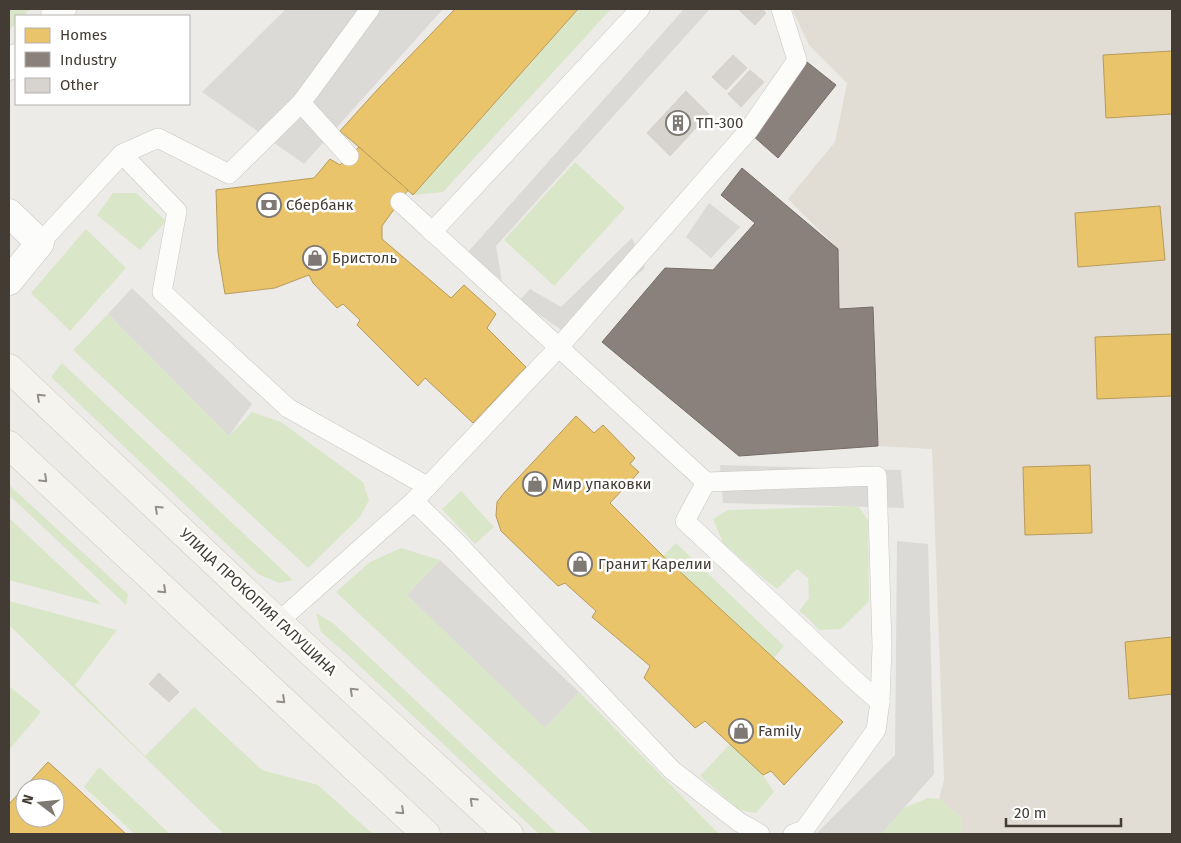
<svg xmlns="http://www.w3.org/2000/svg" width="1181" height="843" font-family="'Fira Sans',sans-serif">
  <rect width="100%" height="100%" fill="#edebe7"/>
  <polygon fill="#e1ddd4" points="792,9 1172,9 1172,834 962,834 962,818 950,809 939,799 944,780 932,449 878,446 873,308 839,309 838,249 788,199 835,142 847,83 809,45"/>
  <g fill="#dae6c8">
    <polygon points="9,9 30,9 23,16 16,16 16,23 9,30"/>
    <polygon points="578,9 611,9 443,192 413,195"/>
    <polygon points="575,162 625,208 554,286 504,240"/>
    <polygon points="113,193 136,193 166,221 140,250 97,215"/>
    <polygon points="86,229 126,268 70,331 31,293"/>
    <polygon points="108,314 229,436 252,412 281,422 363,482 369,500 360,517 308,568 73,350"/>
    <polygon points="62,363 293,580 279,583 258,574 51,377"/>
    <polygon points="9,485 128,594 126,605 9,495"/>
    <polygon points="461,491 494,527 475,544 442,509"/>
    <polygon points="858,506 868,520 869,601 841,629 819,630 807,617 799,611 809,598 808,578 797,569 777,589 763,578 723,543 713,519 728,510"/>
    <polygon points="9,518 102,605 9,580"/>
    <polygon points="676,543 784,646 773,659 663,556"/>
    <polygon points="401,548 440,560 407,595 546,727 579,692 719,834 593,834 336,592 370,562"/>
    <polygon points="9,601 117,630 75,685 145,756 194,707 262,770 318,785 373,834 224,834 9,625"/>
    <polygon points="316,613 333,623 558,834 539,834 349,656 321,632"/>
    <polygon points="9,686 41,712 9,750"/>
    <polygon points="730,744 763,775 774,792 756,813 739,810 700,776"/>
    <polygon points="99,767 170,834 135,834 84,787"/>
    <polygon points="928,798 939,799 950,809 962,818 962,834 871,834 888,819 906,807"/>
  </g>
  <g fill="#dcdad7">
    <polygon points="286,9 443,9 304,164 202,92"/>
    <polygon points="684,9 710,9 496,246 502,281 468,252"/>
    <polygon points="709,203 740,227 711,258 686,237"/>
    <polygon points="632,238 645,268 569,335 519,301 530,289 561,307"/>
    <polygon points="132,288 252,404 229,436 108,314"/>
    <polygon points="720,465 901,470 904,508 723,503"/>
    <polygon points="897,541 928,544 934,774 881,834 816,834 895,755"/>
    <polygon points="440,560 579,692 545,728 407,595"/>
  </g>
  <g fill="#e9c46a" stroke="#b79b5a" fill-rule="evenodd">
    <polygon points="455,9 578,9 413,195 359,147 340,131 377,90"/>
    <polygon points="1172,51 1172,114 1106,118 1103,55"/>
    <polygon points="359,147 408,190 382,226 382,239 451,298 464,285 496,314 487,328 526,367 473,423 425,378 418,386 357,325 360,320 343,304 337,308 313,283 309,275 275,288 225,294 218,252 216,190 314,178 330,159 340,165"/>
    <polygon points="1160,206 1165,260 1078,267 1075,213"/>
    <polygon points="1172,334 1172,396 1097,399 1095,337"/>
    <polygon points="576,416 594,433 603,425 635,458 630,464 639,472 610,503 663,556 843,722 784,785 771,771 763,775 705,721 695,728 644,678 650,666 592,617 596,611 565,583 558,586 501,531 496,516 497,502 504,493"/>
    <polygon points="1090,465 1092,533 1025,535 1023,467"/>
    <polygon points="1172,637 1172,694 1129,699 1125,642"/>
    <path d="M48 762 67 779 126 834H9V804ZM25 788H55V818H25Z"/>
  </g>
  <g fill="#8a817c" stroke="#746c66">
    <polygon points="807,62 836,85 778,158 752,135"/>
    <polygon points="742,168 838,249 839,309 873,307 878,446 739,456 602,342 665,268 713,270 755,223 721,195"/>
  </g>
  <g fill="#d7d4cf" stroke="#d5d2cd">
    <polygon points="738,9 762,9 766,13 755,25"/>
    <polygon points="733,55 747,68 726,90 712,77"/>
    <polygon points="750,70 764,82 741,107 728,94"/>
    <polygon points="686,91 709,114 670,156 647,133"/>
    <polygon points="159,673 179,692 169,702 149,684"/>
  </g>
  <g fill="none" stroke-linecap="round" stroke-linejoin="round">
    <defs>
      <g id="service">
        <polyline points="301,103 349,156"/>
        <polyline points="122,154 177,211 162,292 288,408 427,486"/>
        <polyline points="400,202 706,482 877,476 882,646 880,702"/>
        <polyline points="432,232 640,9"/>
        <polyline points="40,243 122,154 158,138 229,174 301,103 370,9"/>
        <polyline points="706,482 685,521 859,684 880,702 876,730 804,830 793,834"/>
        <polyline points="414,501 457,543 672,770 739,822 760,834"/>
        <polyline points="278,622 414,501 559,347 748,131 797,60 781,9"/>
      </g>
      <g id="minor">
        <polyline points="55,16 62,9"/>
        <polyline points="9,66 16,58"/>
        <polyline points="9,213 40,243 9,281"/>
      </g>
      <g id="secondary">
        <polyline points="9,368 278,622 509,834"/>
        <polyline points="9,445 426,834"/>
      </g>
    </defs>
    <use href="#service" stroke="#c9c7c3" stroke-width="20"/>
    <use href="#minor" stroke="#c9c7c3" stroke-width="29"/>
    <use href="#secondary" stroke="#cbc8be" stroke-width="29"/>
    <use href="#service" stroke="#fcfcfb" stroke-width="19"/>
    <use href="#minor" stroke="#fcfcfb" stroke-width="28"/>
    <use href="#secondary" stroke="#f5f3ed" stroke-width="28"/>
  </g>
  <defs><path id="oneway-chevron" d="M-2-3.5L2.5 0L-2 3.5" fill="none" stroke-width="1.6" stroke-linecap="round" stroke-linejoin="round" transform="scale(1.25)"/></defs>
  <g stroke="#938e87">
    <use href="#oneway-chevron" transform="translate(40 397) rotate(-137)"/>
    <use href="#oneway-chevron" transform="translate(44 479) rotate(43)"/>
    <use href="#oneway-chevron" transform="translate(158 509) rotate(-137)"/>
    <use href="#oneway-chevron" transform="translate(163 590) rotate(43)"/>
    <use href="#oneway-chevron" transform="translate(353 691) rotate(-137)"/>
    <use href="#oneway-chevron" transform="translate(282 700) rotate(43)"/>
    <use href="#oneway-chevron" transform="translate(473 801) rotate(-137)"/>
    <use href="#oneway-chevron" transform="translate(401 811) rotate(43)"/>
  </g>
  <defs>
    <symbol id="building-ring" viewBox="-11 -11 22 22"><circle r="9.5" fill="#fff" stroke="#7e7973" stroke-width="1.5"/><path d="M-4-6H4V6H1V3H-1V6H-4ZM-2.5-4.3h1.7v1.8h-1.7ZM.8-4.3h1.7v1.8H.8ZM-2.5-1h1.7V.8h-1.7ZM.8-1h1.7V.8H.8Z" fill="#7e7973"/></symbol>
    <symbol id="bank-ring" viewBox="-11 -11 22 22"><circle r="9.5" fill="#fff" stroke="#7e7973" stroke-width="1.5"/><path d="M-6-4H6V4H-6ZM0-2.3a2.3 2.3 0 1 0 0 4.6a2.3 2.3 0 1 0 0-4.6Z" fill="#7e7973"/></symbol>
    <symbol id="shop-ring" viewBox="-11 -11 22 22"><circle r="9.5" fill="#fff" stroke="#7e7973" stroke-width="1.5"/><path d="M-5-2.5h2.3a2.7 3.5 0 0 1 5.4 0H5L5.5 6h-11ZM-1.5-2.5h3a1.5 2.3 0 0 0-3 0Z" fill="#7e7973"/></symbol>
  </defs>
  <g fill-rule="evenodd">
    <use href="#building-ring" x="664" y="109" width="28" height="28"/>
    <use href="#bank-ring" x="255" y="191" width="28" height="28"/>
    <use href="#shop-ring" x="301" y="244" width="28" height="28"/>
    <use href="#shop-ring" x="521" y="470" width="28" height="28"/>
    <use href="#shop-ring" x="566" y="550" width="28" height="28"/>
    <use href="#shop-ring" x="727" y="717" width="28" height="28"/>
  </g>
  <g text-anchor="middle" dominant-baseline="central" stroke-width="5" stroke-linejoin="round" paint-order="stroke">
    <g font-size="15" fill="#423c34" stroke="#fff" text-anchor="start">
      <text x="696" y="123">ТП-300</text>
      <text x="286" y="205">Сбербанк</text>
      <text x="332" y="258">Бристоль</text>
      <text x="552" y="484">Мир упаковки</text>
      <text x="598" y="564">Гранит Карелии</text>
      <text x="758" y="731">Family</text>
    </g>
    <g font-size="15" fill="#423c34" stroke="#fff">
      <text transform="translate(258 602) rotate(43)">УЛИЦА ПРОКОПИЯ ГАЛУШИНА</text>
    </g>
  </g>
  <rect width="1181" height="843" fill="none" stroke="#423c34" stroke-width="20"/>
  <rect x="15" y="15" width="175" height="90" fill="#ffffff" stroke="#b3b1ae"/>
  <rect x="25" y="28" width="25" height="15" fill="#e9c46a" stroke="#b3b1ae"/>
  <text x="60" y="40" font-size="15" fill="#423c34">Homes</text>
  <rect x="25" y="52" width="25" height="15" fill="#8a817c" stroke="#b3b1ae"/>
  <text x="60" y="65" font-size="15" fill="#423c34">Industry</text>
  <rect x="25" y="78" width="25" height="15" fill="#d7d4cf" stroke="#b3b1ae"/>
  <text x="60" y="90" font-size="15" fill="#423c34">Other</text>
  <g transform="translate(40 803) rotate(286)"><circle r="24" fill="#ffffff" stroke="#b3b1ae"/>
  <path d="M0-4L9 19L0 12L-9 19Z" fill="#7e7973"/>
  <text y="-8" font-size="14" font-weight="bold" text-anchor="middle" fill="#423c34">N</text>
  </g>
  <path d="M1006 818v8h115v-8" fill="none" stroke="#423c34" stroke-width="2.5"/>
  <text x="1014" y="818" font-size="15" fill="#423c34" stroke="#ffffff" stroke-width="4" paint-order="stroke">20 m</text>
</svg>
